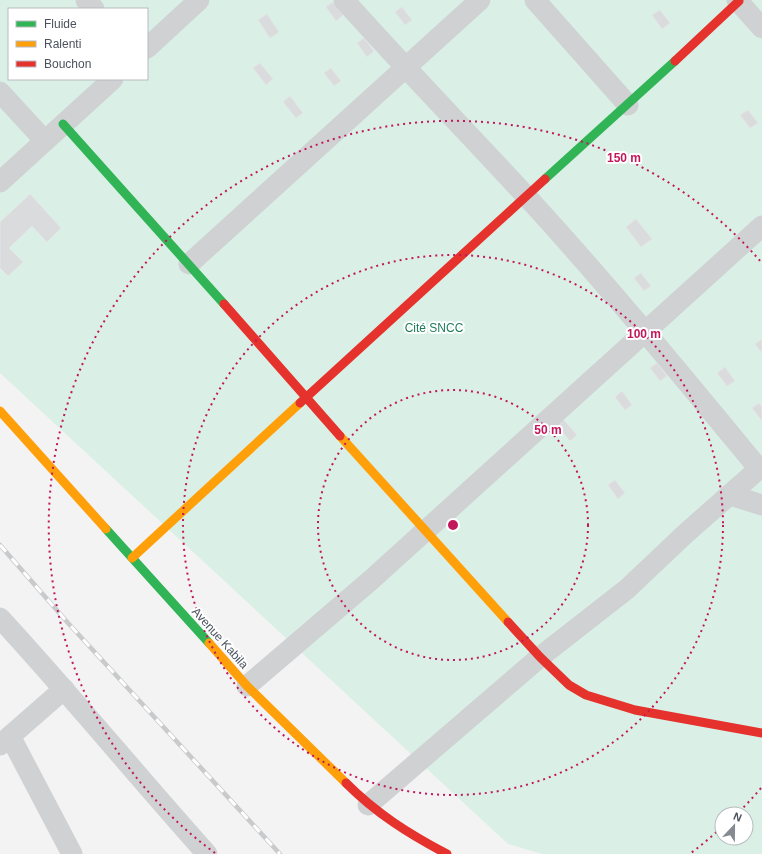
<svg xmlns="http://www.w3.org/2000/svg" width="762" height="854" font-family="Helvetica,sans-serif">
  <rect width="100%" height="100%" fill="#f3f3f3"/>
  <path fill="#daf0e6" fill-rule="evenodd" d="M0 0H762V854H542L508 844 0 373ZM9 9H147V79H9ZM722 814H746V838H722Z"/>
  <g fill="#dadbdd" stroke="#e4e4e5">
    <polygon points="333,2 343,15 336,21 326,7"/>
    <polygon points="402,7 412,20 405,25 395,12"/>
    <polygon points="660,10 670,23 662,29 652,15"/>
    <polygon points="267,14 279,32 270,38 258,20"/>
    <polygon points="364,38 374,51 367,57 357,43"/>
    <polygon points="260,63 273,79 266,85 253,68"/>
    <polygon points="331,68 341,81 334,86 324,73"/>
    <polygon points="290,96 303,113 296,118 283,102"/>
    <polygon points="748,110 758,123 750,128 740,115"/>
    <polygon points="30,194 61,228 47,242 32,226 9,248 23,262 8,276 0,268 0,222"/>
    <polygon points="636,219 652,239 641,247 626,227"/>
    <polygon points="641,273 651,286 644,291 634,278"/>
    <polygon points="762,339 762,353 755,344"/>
    <polygon points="657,363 667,376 660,381 650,368"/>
    <polygon points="725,367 735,381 727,386 717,373"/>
    <polygon points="622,391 632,405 625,410 615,397"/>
    <polygon points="759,403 762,407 762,421 752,408"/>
    <polygon points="563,419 577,435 570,441 557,425"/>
    <polygon points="615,480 625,493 618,499 608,485"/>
  </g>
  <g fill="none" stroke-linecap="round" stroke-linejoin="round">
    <g stroke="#cfd1d3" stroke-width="21">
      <polyline points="86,0 94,9"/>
      <path d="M344 0C404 67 466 131 526 196 607 284 683 377 759 469"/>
      <polyline points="535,0 628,105"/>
      <polyline points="737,0 762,28"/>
      <polyline points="147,48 199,0"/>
      <polyline points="0,92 45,141"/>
      <polyline points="0,182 113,79"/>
      <polyline points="189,264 480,0"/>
      <polyline points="730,495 762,505"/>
      <path d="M0 618C71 695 137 776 207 854"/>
      <polyline points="247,686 371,580 762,226"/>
      <polyline points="10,736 72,854"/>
      <polyline points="0,745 64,689"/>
      <polyline points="368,805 540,657 627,589 684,535 762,466"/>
    </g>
    <g stroke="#30b455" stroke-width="9">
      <polyline points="63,124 224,304"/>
      <polyline points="545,179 675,61"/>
      <polyline points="106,529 209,643"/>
    </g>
    <g stroke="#ff9f0a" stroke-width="9">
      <polyline points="0,411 106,529"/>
      <polyline points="340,436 508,622"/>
      <polyline points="132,558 300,403"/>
      <polyline points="209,643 247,686 346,783"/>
    </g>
    <g stroke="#e5322d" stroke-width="9">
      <polyline points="675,61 739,1"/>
      <polyline points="224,304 340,436"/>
      <polyline points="300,403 545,179"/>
      <polyline points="508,622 540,657 569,685 586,695 635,710 762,733"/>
      <path d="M346 783C377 814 409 834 447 854"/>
    </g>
    <defs>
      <polyline id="rail" points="0,545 68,623 280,854"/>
    </defs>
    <use href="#rail" stroke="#c9cacc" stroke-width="4.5"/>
    <use href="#rail" stroke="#fff" stroke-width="3" stroke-dasharray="9" stroke-linecap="butt"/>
  </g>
  <g fill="none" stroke="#c2185b" stroke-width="2" stroke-dasharray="2 4">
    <circle cx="453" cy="525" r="135"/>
    <circle cx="453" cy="525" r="270"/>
    <path d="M761 788A405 405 0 0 1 737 814M721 828A405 405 0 0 1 691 853M215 853A405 405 0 1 1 761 262"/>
  </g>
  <g text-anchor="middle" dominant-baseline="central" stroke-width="4" stroke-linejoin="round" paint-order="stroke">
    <g font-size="12" fill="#1f7b5c" stroke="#fff">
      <text x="434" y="328">Cité SNCC</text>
    </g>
    <g font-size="12" fill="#4b525e" stroke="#fff">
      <text transform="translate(220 638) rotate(48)">Avenue Kabila</text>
    </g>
  </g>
  <circle cx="453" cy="525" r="6" fill="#c2185b" stroke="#fff" stroke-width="2"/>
  <g font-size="12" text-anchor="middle" font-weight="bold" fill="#c2185b" stroke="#fff" stroke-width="4" stroke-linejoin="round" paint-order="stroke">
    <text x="624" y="162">150 m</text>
    <text x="644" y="338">100 m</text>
    <text x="548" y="434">50 m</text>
  </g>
  <rect x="8" y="8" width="140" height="72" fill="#ffffff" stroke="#b7babf"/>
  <rect x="16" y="21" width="20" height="6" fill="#30b455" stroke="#b7babf"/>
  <text x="44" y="28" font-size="12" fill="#4b525e">Fluide</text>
  <rect x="16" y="41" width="20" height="6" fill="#ff9f0a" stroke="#b7babf"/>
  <text x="44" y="48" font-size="12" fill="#4b525e">Ralenti</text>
  <rect x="16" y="61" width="20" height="6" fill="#e5322d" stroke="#b7babf"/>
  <text x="44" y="68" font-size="12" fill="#4b525e">Bouchon</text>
  <g transform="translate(734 826) rotate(22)"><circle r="19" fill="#ffffff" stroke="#b7babf"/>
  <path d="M0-3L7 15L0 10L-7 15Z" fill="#868a92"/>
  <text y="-6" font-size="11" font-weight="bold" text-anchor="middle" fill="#4b525e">N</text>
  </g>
</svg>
